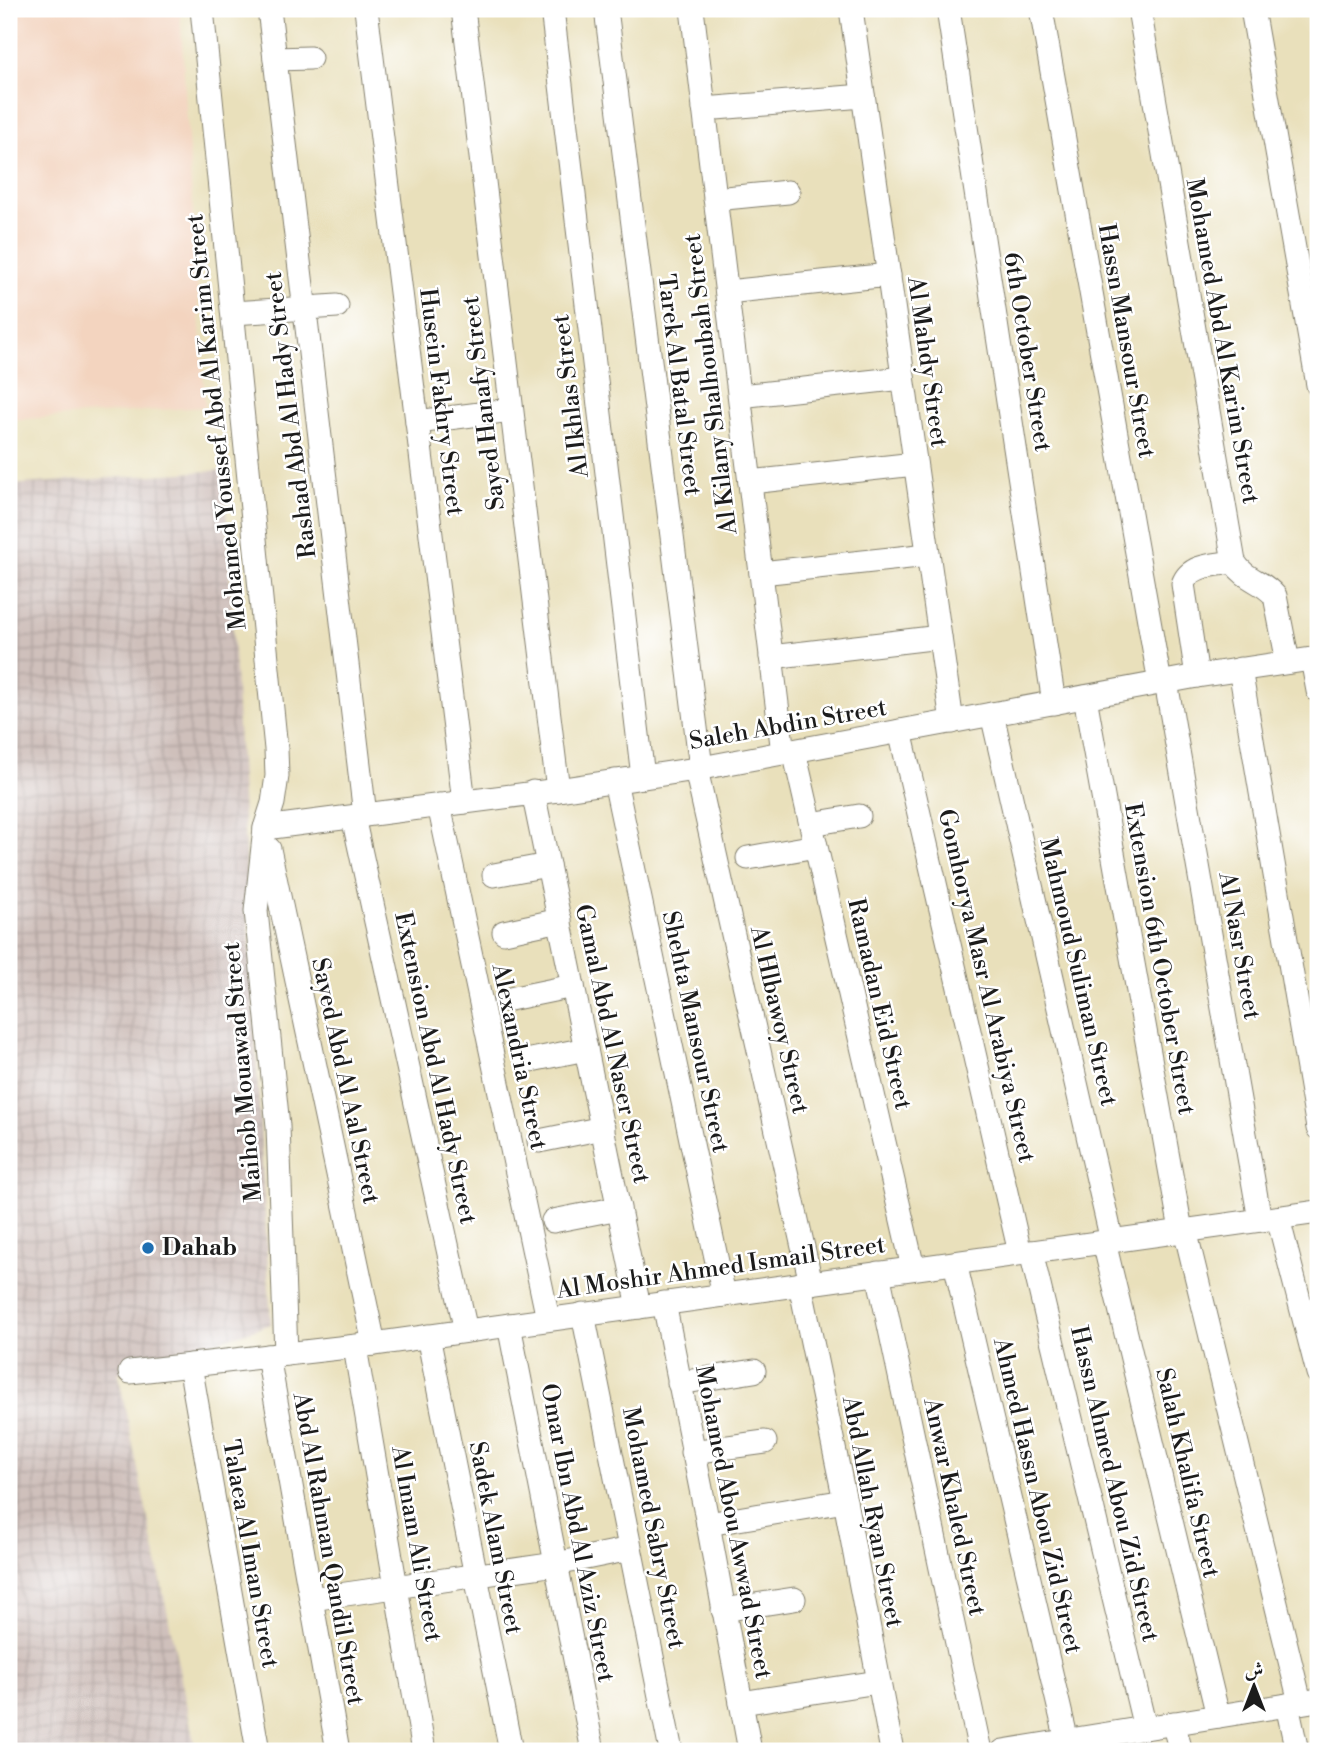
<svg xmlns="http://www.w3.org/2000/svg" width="1327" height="1760" font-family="'Libre Bodoni',Amiri,serif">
  <defs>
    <pattern id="industrial-grid" width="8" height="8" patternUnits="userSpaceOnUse" patternTransform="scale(1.75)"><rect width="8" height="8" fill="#cfc0bb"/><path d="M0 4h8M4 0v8" fill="none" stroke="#b1a4a0"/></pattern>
  </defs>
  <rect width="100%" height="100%" fill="#fff"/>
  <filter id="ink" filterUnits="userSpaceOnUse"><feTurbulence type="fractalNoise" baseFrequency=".0143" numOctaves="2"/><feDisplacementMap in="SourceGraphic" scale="14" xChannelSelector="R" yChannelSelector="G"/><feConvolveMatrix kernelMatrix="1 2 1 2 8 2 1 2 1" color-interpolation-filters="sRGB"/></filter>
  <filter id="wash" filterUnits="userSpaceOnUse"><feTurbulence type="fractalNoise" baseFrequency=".00686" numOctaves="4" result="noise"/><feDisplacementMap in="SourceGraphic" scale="28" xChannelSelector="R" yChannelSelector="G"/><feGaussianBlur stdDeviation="1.57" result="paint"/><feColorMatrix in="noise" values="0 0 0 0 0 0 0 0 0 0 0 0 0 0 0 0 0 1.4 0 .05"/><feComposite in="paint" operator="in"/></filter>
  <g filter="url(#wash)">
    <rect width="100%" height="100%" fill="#e9e0bb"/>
    <polygon fill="#f3d4bf" points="46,9 180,9 205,407 9,420 9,12"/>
    <polygon fill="url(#industrial-grid)" points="224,470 271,1324 118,1373 196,1751 9,1751 9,485"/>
  </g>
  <g filter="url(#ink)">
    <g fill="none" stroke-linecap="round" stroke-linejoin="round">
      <defs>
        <g id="minor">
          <polyline points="202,9 276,749 277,776 273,803 265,828 256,911 278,1126 286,1354"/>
          <polyline points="269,9 365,815"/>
          <polyline points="366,9 464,802"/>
          <polyline points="463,9 558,790"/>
          <polyline points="552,9 643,777"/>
          <polyline points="606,9 701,768"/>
          <polyline points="692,9 783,753"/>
          <polyline points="851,9 952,722"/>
          <polyline points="948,9 1054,703"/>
          <polyline points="1041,9 1160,683"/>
          <path d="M1139 9 1234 562C1246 581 1262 580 1275 596L1288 662"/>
          <polyline points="1252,9 1318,385"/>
          <polyline points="275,59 310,58"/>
          <polyline points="704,109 863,96"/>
          <polyline points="715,199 788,192"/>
          <polyline points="727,292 889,275"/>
          <polyline points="233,313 337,306"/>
          <polyline points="740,396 903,378"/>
          <polyline points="417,422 511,410"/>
          <polyline points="750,482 915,464"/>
          <polyline points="761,573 928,555"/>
          <polyline points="771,657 940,637"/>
          <polyline points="1312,659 1318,691"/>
          <polyline points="1240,669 1318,1128"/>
          <path d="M1197 676 1183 584C1190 564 1215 565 1234 562"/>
          <polyline points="1166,682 1260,1220"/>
          <polyline points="1085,697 1181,1230"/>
          <polyline points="992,714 1112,1241"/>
          <polyline points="900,731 1020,1253"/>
          <polyline points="794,751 913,1268"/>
          <polyline points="696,769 811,1283"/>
          <polyline points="615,781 724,1295"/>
          <polyline points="533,792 639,1307"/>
          <polyline points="439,805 548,1319"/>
          <polyline points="353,817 466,1331"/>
          <polyline points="811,824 859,816"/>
          <polyline points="265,828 558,790 696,769 1197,676 1318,658"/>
          <polyline points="269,849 374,1344"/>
          <polyline points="748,858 816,846"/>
          <polyline points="494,875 548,865"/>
          <polyline points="504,932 560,920"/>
          <polyline points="505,1000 573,986"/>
          <polyline points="526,1061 586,1049"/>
          <polyline points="539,1141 603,1128"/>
          <polyline points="1278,1218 1318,1373"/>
          <polyline points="553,1221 619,1208"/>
          <polyline points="1185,1230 1300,1702"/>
          <polyline points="1104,1242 1218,1716"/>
          <polyline points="1031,1252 1145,1728"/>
          <polyline points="955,1263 1067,1741"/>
          <polyline points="878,1273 980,1751"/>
          <polyline points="800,1284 845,1501 892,1751"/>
          <polyline points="664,1303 708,1524 750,1751"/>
          <polyline points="583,1314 671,1751"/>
          <polyline points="509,1325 593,1751"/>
          <polyline points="428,1336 511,1751"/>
          <polyline points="355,1347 424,1751"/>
          <polyline points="268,1356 338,1751"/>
          <polyline points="190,1365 258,1751"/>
          <polyline points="130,1372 374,1344 1318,1212"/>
          <polyline points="679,1383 754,1371"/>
          <polyline points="692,1452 765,1442"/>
          <polyline points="708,1524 845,1501"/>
          <polyline points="311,1599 556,1564 630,1549"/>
          <polyline points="723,1610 794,1599"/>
          <polyline points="741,1703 878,1682"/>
          <polyline points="1287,1705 1297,1751"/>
          <polyline points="1173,1723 1181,1751"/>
          <polyline points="1003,1751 1318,1700"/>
        </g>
      </defs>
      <use href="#minor" stroke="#827e6c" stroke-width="25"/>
      <use href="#minor" stroke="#fff" stroke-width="23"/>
    </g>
  </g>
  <circle fill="#1f6fb2" stroke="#fff" stroke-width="2.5" cx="148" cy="1248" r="7"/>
  <g text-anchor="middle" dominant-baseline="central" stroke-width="5" stroke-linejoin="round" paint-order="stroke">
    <g font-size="24" fill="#1c1c1c" stroke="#fff">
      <text transform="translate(1126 341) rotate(80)">Hassn Mansour Street</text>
      <text transform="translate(1222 341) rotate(80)">Mohamed Abd Al Karim Street</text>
      <text transform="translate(1027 352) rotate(81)">6th October Street</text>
      <text transform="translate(927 362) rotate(82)">Al Mahdy Street</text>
      <text transform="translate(711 384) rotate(-97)">Al Kilany Shalhoubah Street</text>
      <text transform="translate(679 385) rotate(83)">Tarek Al Batal Street</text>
      <text transform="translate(571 396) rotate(-97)">Al Ikhlas Street</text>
      <text transform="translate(441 402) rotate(83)">Husein Fakhry Street</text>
      <text transform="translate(484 403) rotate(-97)">Sayed Hanafy Street</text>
      <text transform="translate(291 415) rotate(-97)">Rashad Abd Al Hady Street</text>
      <text transform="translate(217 422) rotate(-96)">Mohamed Youssef Abd Al Karim Street</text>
      <text transform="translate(788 725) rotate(-10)">Saleh Abdin Street</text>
      <text transform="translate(1239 946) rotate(80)">Al Nasr Street</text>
      <text transform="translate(1159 959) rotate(80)">Extension 6th October Street</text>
      <text transform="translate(1078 972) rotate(77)">Mahmoud Suliman Street</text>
      <text transform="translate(986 986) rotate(77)">Gomhorya Masr Al Arabiya Street</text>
      <text transform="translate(879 1004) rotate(77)">Ramadan Eid Street</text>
      <text transform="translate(779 1020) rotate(77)">Al Hlbawoy Street</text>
      <text transform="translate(695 1032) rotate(78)">Shehta Mansour Street</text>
      <text transform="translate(612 1044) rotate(78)">Gamal Abd Al Naser Street</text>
      <text transform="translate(519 1057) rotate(78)">Alexandria Street</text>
      <text transform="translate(435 1068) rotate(78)">Extension Abd Al Hady Street</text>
      <text transform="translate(243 1072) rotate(-95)">Maihob Mouawad Street</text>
      <text transform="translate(345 1081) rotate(78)">Sayed Abd Al Aal Street</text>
      <text transform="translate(721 1268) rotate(-8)">Al Moshir Ahmed Ismail Street</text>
      <text transform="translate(1187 1473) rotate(77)">Salah Khalifa Street</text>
      <text transform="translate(1114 1484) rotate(77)">Hassn Ahmed Abou Zid Street</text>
      <text transform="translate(1037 1496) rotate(77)">Ahmed Hassn Abou Zid Street</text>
      <text transform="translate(954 1507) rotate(78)">Anwar Khaled Street</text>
      <text transform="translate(872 1512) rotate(79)">Abd Allah Ryan Street</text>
      <text transform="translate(733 1522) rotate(79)">Mohamed Abou Awwad Street</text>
      <text transform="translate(653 1528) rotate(79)">Mohamed Sabry Street</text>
      <text transform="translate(577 1533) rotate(79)">Omar Ibn Abd Al Aziz Street</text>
      <text transform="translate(495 1538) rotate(79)">Sadek Alam Street</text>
      <text transform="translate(416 1544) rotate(80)">Al Imam Ali Street</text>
      <text transform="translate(328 1549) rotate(80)">Abd Al Rahman Qandil Street</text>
      <text transform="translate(250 1554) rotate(80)">Talaea Al Iman Street</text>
    </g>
    <g font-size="24" font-weight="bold" fill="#1c1c1c" stroke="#fff" text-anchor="start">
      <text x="162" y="1248">Dahab</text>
    </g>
  </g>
  <rect width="1327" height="1760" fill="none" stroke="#fff" stroke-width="35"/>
  <g transform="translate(1254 1686)" stroke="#ffffff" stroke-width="5" paint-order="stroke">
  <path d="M0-5L12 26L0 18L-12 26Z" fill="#1c1c1c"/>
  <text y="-10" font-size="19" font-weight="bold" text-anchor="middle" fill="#1c1c1c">ش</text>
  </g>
</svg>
